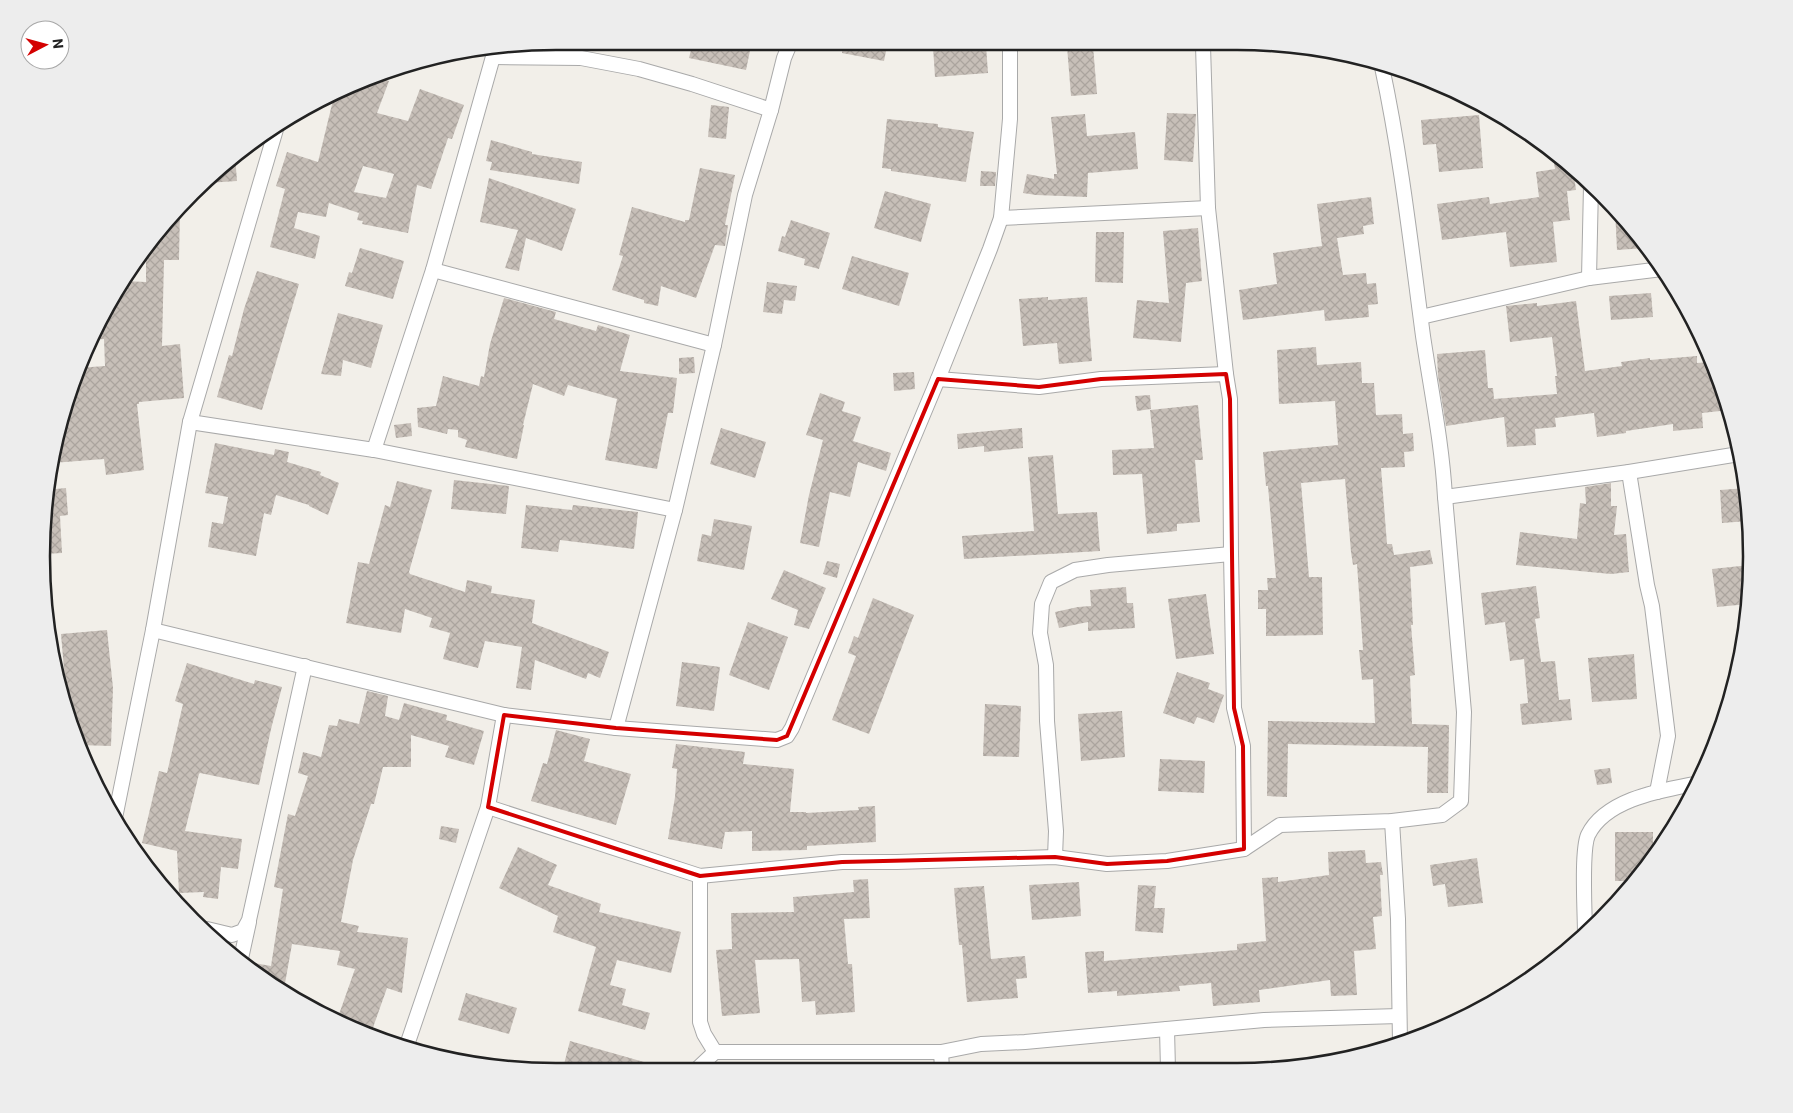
<svg xmlns="http://www.w3.org/2000/svg" width="1793" height="1113" font-family="Roboto,sans-serif">
  <defs>
    <pattern id="building-cross-hatch" width="8" height="8" patternUnits="userSpaceOnUse" patternTransform="scale(1.25)"><rect width="8" height="8" fill="#c7bfb8"/><path d="M0 0l8 8M0 8l8-8" fill="none" stroke="#aba49e"/></pattern>
  </defs>
  <rect width="100%" height="100%" fill="#f2efe9"/>
  <g fill="url(#building-cross-hatch)" fill-rule="evenodd">
    <polygon points="692,46 751,46 746,70 689,58"/>
    <polygon points="843,46 887,46 884,61 842,53"/>
    <polygon points="933,46 986,46 988,73 935,77"/>
    <polygon points="1067,46 1093,46 1097,94 1071,96"/>
    <path d="M375 75 389 81 377 113 408 121 420 89 464 105 452 139 448 138 431 189 417 185 408 233 362 224 363 221 357 220 359 213 329 203 326 217 298 212 294 228 320 236 315 259 270 247 285 189 276 186 287 152 318 162 335 92ZM363 166 394 174 386 198 354 192Z"/>
    <polygon points="711,105 729,107 726,139 708,137"/>
    <polygon points="1167,113 1196,114 1193,162 1164,160"/>
    <polygon points="1085,114 1087,136 1135,132 1138,169 1088,173 1087,197 1036,195 1023,193 1027,174 1054,179 1054,174 1057,174 1051,117"/>
    <polygon points="1479,115 1483,168 1439,172 1436,144 1423,145 1421,120"/>
    <polygon points="887,119 938,124 938,127 974,132 966,182 891,171 891,169 882,168"/>
    <polygon points="491,140 532,152 532,154 582,162 579,184 490,170 492,162 486,161"/>
    <polygon points="1552,150 1573,169 1576,190 1567,191 1570,220 1553,222 1557,262 1510,267 1506,232 1442,240 1437,204 1489,197 1490,204 1539,197 1536,172 1555,169"/>
    <polygon points="235,156 237,181 207,183"/>
    <polygon points="700,168 735,175 725,225 728,225 725,246 715,245 696,298 661,286 658,306 644,303 644,300 612,290 623,256 619,255 632,207 685,222 685,220 689,220"/>
    <polygon points="981,171 996,172 995,186 980,186"/>
    <polygon points="489,178 576,209 562,251 526,238 519,271 505,268 518,230 480,222"/>
    <polygon points="885,191 931,204 921,242 874,228"/>
    <polygon points="1371,197 1374,224 1363,226 1364,234 1337,238 1343,275 1366,273 1367,284 1376,283 1378,304 1368,305 1369,317 1325,321 1324,310 1243,320 1239,290 1277,284 1273,253 1322,246 1317,204"/>
    <polygon points="1615,209 1624,217 1646,248 1617,250"/>
    <polygon points="180,211 179,260 164,260 162,346 180,344 184,398 139,402 139,404 137,404 144,470 106,475 104,459 52,463 69,391 78,368 105,366 104,339 90,340 95,328 124,281 146,282 146,245"/>
    <polygon points="791,220 830,233 819,269 804,265 805,259 778,251 782,236 785,237"/>
    <polygon points="1198,228 1202,281 1186,283 1181,342 1133,338 1137,300 1169,303 1163,231"/>
    <polygon points="1096,232 1124,232 1123,283 1095,282"/>
    <polygon points="360,248 404,261 393,299 345,286 349,272 352,273"/>
    <polygon points="852,256 909,273 899,306 842,289"/>
    <polygon points="257,271 299,284 262,410 217,397 229,355 232,356 244,309"/>
    <polygon points="767,282 797,286 795,301 784,300 782,314 763,312"/>
    <polygon points="1651,293 1653,317 1611,320 1609,296"/>
    <polygon points="1048,297 1048,300 1087,297 1092,361 1059,364 1057,343 1023,346 1019,299"/>
    <polygon points="504,298 556,312 554,319 596,331 598,325 630,335 620,371 677,378 673,413 668,413 657,469 605,460 617,399 568,385 564,396 533,384 523,425 524,425 517,459 465,447 467,440 458,437 458,430 448,429 447,434 418,427 417,408 436,406 443,376 479,386 481,376 484,377 490,344"/>
    <polygon points="1576,301 1585,371 1622,366 1621,362 1650,358 1650,360 1697,356 1697,363 1711,362 1724,391 1729,410 1702,413 1703,428 1673,431 1673,424 1626,431 1626,433 1597,437 1594,413 1555,418 1556,427 1535,429 1536,445 1507,447 1504,417 1446,426 1438,376 1437,354 1485,350 1488,388 1493,388 1494,399 1557,394 1555,376 1557,376 1552,337 1510,342 1506,306 1537,303 1537,306"/>
    <polygon points="338,313 383,325 371,368 343,360 341,376 321,374"/>
    <polygon points="1316,347 1317,365 1361,362 1362,383 1374,383 1376,415 1402,414 1403,434 1413,433 1414,451 1404,452 1405,467 1381,468 1387,544 1392,544 1394,555 1430,550 1433,564 1410,567 1413,625 1411,625 1415,675 1410,676 1412,724 1449,725 1448,793 1427,793 1428,747 1288,744 1287,797 1267,796 1268,721 1375,723 1373,679 1362,680 1359,650 1363,650 1357,564 1353,565 1351,552 1345,479 1301,483 1309,577 1322,577 1323,635 1266,636 1266,609 1258,609 1258,590 1268,590 1267,578 1276,578 1268,486 1266,486 1263,452 1338,445 1335,401 1279,404 1277,350"/>
    <polygon points="694,357 695,373 679,374 679,358"/>
    <polygon points="914,372 915,389 894,391 893,373"/>
    <polygon points="820,393 845,402 842,411 861,417 853,441 891,453 886,471 858,462 850,497 830,492 819,547 800,543 809,495 823,440 806,435"/>
    <polygon points="1150,395 1151,409 1137,411 1135,396"/>
    <polygon points="1198,405 1203,460 1195,460 1200,522 1177,524 1177,531 1147,534 1142,474 1113,475 1112,450 1154,448 1150,410"/>
    <polygon points="411,423 412,436 396,438 394,425"/>
    <polygon points="721,428 766,442 755,478 710,464"/>
    <polygon points="1022,428 1023,448 984,452 984,446 958,449 957,434"/>
    <polygon points="215,443 274,455 275,449 289,452 287,462 321,472 320,475 339,483 328,515 309,506 309,505 276,495 271,515 264,513 256,556 208,547 212,522 223,524 228,497 205,493"/>
    <polygon points="1053,455 1058,514 1097,512 1100,551 964,559 962,536 1034,531 1028,457"/>
    <polygon points="454,480 509,486 506,514 451,509"/>
    <polygon points="397,481 432,490 409,572 410,574 465,592 467,580 492,586 491,593 535,600 532,623 609,652 600,678 588,673 586,679 535,660 531,690 516,688 522,647 485,641 478,668 443,659 450,633 429,627 432,618 405,609 401,633 346,623 358,562 369,564 385,505 390,507"/>
    <polygon points="1611,483 1611,506 1617,506 1614,535 1626,534 1629,572 1611,574 1516,565 1520,532 1577,539 1580,503 1586,504 1585,487"/>
    <polygon points="66,488 68,515 60,516 62,553 43,554 46,490"/>
    <polygon points="1747,488 1748,521 1722,523 1720,490"/>
    <polygon points="526,505 572,510 573,505 638,512 634,549 560,540 558,552 521,548"/>
    <polygon points="714,519 752,526 744,570 697,561 702,534 711,536"/>
    <polygon points="827,561 840,564 837,578 823,574"/>
    <polygon points="1750,565 1751,590 1748,604 1717,607 1712,569"/>
    <polygon points="784,570 826,588 809,629 794,625 798,610 771,599"/>
    <polygon points="1536,586 1540,618 1535,619 1541,662 1555,661 1559,700 1570,699 1572,720 1522,725 1520,704 1528,703 1524,659 1510,661 1505,622 1485,625 1481,593"/>
    <polygon points="1126,587 1127,603 1133,603 1135,628 1088,631 1088,622 1059,628 1055,612 1078,607 1091,606 1090,590"/>
    <polygon points="1206,594 1214,654 1176,659 1168,599"/>
    <polygon points="873,598 914,615 869,734 832,720 856,656 848,653 854,636 858,638"/>
    <polygon points="748,622 788,637 769,690 729,675"/>
    <polygon points="107,630 113,688 111,746 78,745 69,722 64,704 67,704 61,634"/>
    <polygon points="1634,654 1637,699 1592,702 1588,658"/>
    <polygon points="682,662 720,667 714,711 676,706"/>
    <polygon points="187,663 254,684 255,680 282,687 271,729 259,785 200,773 199,774 185,831 242,839 238,869 221,867 218,899 203,897 204,892 179,893 177,851 142,843 159,771 167,773 183,704 175,701"/>
    <polygon points="1177,672 1210,683 1208,689 1224,695 1214,723 1197,717 1194,724 1163,713"/>
    <polygon points="367,691 388,696 385,716 399,720 404,703 447,715 446,720 484,731 474,765 445,757 449,746 411,735 411,767 383,767 374,804 371,804 353,860 341,922 359,926 357,932 408,938 402,993 387,988 370,1036 360,1033 337,1020 355,969 337,965 340,951 292,944 284,989 247,968 249,962 271,966 283,889 274,887 288,814 295,816 308,776 298,773 303,752 321,757 329,725 337,726 339,719 359,724"/>
    <polygon points="985,704 1021,706 1019,757 983,756"/>
    <polygon points="1122,711 1125,757 1081,761 1078,714"/>
    <polygon points="556,730 590,739 584,761 631,774 616,825 531,801 543,763 547,764"/>
    <polygon points="676,744 745,752 743,764 794,769 790,812 806,812 806,813 859,810 858,807 875,806 876,842 807,846 807,850 752,851 752,831 725,832 722,849 668,839 675,797 677,769 672,768"/>
    <polygon points="1160,759 1205,761 1204,793 1158,791"/>
    <polygon points="1610,768 1612,783 1597,785 1594,770"/>
    <polygon points="441,826 459,829 456,843 439,839"/>
    <polygon points="1615,832 1653,832 1653,858 1645,870 1635,881 1615,881"/>
    <polygon points="518,847 557,865 548,885 601,904 599,912 681,932 671,973 617,960 610,985 626,989 622,1005 650,1013 645,1030 578,1011 596,947 553,932 558,916 499,888"/>
    <polygon points="1365,850 1366,863 1381,862 1383,875 1380,875 1382,916 1373,917 1376,949 1354,951 1357,995 1331,996 1330,980 1259,990 1260,1002 1213,1006 1211,983 1179,986 1180,991 1117,996 1117,991 1088,993 1085,952 1104,951 1104,961 1237,950 1237,944 1266,941 1262,878 1278,877 1278,882 1329,875 1328,852"/>
    <polygon points="1477,858 1483,903 1448,907 1445,884 1433,886 1430,865"/>
    <polygon points="868,879 870,918 844,919 848,964 852,964 855,1012 816,1015 815,1001 802,1002 799,959 755,960 760,1013 722,1016 716,950 732,949 731,913 794,912 793,897 854,892 853,880"/>
    <polygon points="1079,882 1081,916 1032,920 1029,885"/>
    <polygon points="1138,885 1156,886 1154,908 1165,908 1163,933 1135,931"/>
    <polygon points="984,886 991,959 1025,956 1027,978 1016,979 1018,998 967,1002 962,945 959,945 954,888"/>
    <polygon points="466,993 517,1008 509,1034 458,1020"/>
    <polygon points="570,1041 651,1064 650,1068 563,1068"/>
  </g>
  <g fill="none" stroke-linecap="round" stroke-linejoin="round">
    <defs>
      <g id="street">
        <polyline points="1203,46 1208,208 1226,374"/>
        <polyline points="493,57 581,58 639,69 692,84 771,110"/>
        <path d="M1382 67C1401 156 1411 246 1423 336 1431 390 1442 443 1445 497L1629 472 1739 454"/>
        <polyline points="1001,218 1208,208"/>
        <polyline points="433,270 714,345"/>
        <polyline points="1589,278 1591,186"/>
        <polyline points="1421,317 1589,278 1662,269"/>
        <polyline points="938,379 1039,387 1101,379 1226,374 1230,399 1231,554 1234,708 1243,746 1244,849"/>
        <polyline points="190,422 374,450 675,510"/>
        <polyline points="374,450 433,270 496,46"/>
        <polyline points="1629,472 1647,585 1652,606 1668,736 1657,792"/>
        <polyline points="153,630 504,715 616,728 777,740 787,736 792,728 938,379 990,249 1001,218 1010,119 1010,46"/>
        <polyline points="616,728 675,510 714,345 745,195 771,110 784,58 789,46"/>
        <polyline points="488,807 700,876 842,862 897,862 1055,857 1107,864 1167,861 1244,849 1280,825 1392,821 1442,815 1461,801 1464,712 1445,497"/>
        <polyline points="115,818 153,630 190,422 277,126"/>
        <polyline points="1392,821 1398,919 1400,1042"/>
        <polyline points="1055,857 1056,831 1047,721 1046,665 1040,633 1042,604 1051,582 1075,570 1108,565 1231,554"/>
        <polyline points="700,876 700,1022 704,1034 715,1052"/>
        <polyline points="207,929 232,935 243,931 249,920 305,666"/>
        <path d="M1585 934C1585 914 1581 851 1588 835 1606 798 1664 790 1699 783"/>
        <polyline points="240,963 249,922"/>
        <polyline points="1167,1029 1168,1070"/>
        <polyline points="407,1045 488,807 504,715"/>
        <polyline points="941,1052 942,1069"/>
        <polyline points="698,1068 715,1052 941,1052 981,1044 1025,1042 1264,1020 1399,1016"/>
      </g>
    </defs>
    <use href="#street" stroke="#a9a9a9" stroke-width="16"/>
    <use href="#street" stroke="#fff" stroke-width="14"/>
  </g>
  <path fill="none" stroke="#d40000" stroke-width="4" stroke-linejoin="round" d="M1226 374 1230 399 1234 708 1243 746 1244 849 1167 861 1107 864 1055 857 842 862 700 876 488 807 504 715 616 728 777 740 787 736 938 379 1039 387 1101 379Z"/>
  <path d="M0 0H1793V1113H0ZM556 50H1237A506 506 0 0 1 1743 556V557A506 506 0 0 1 1237 1063H556A506 506 0 0 1 50 557V556A506 506 0 0 1 556 50Z" fill="#ededed" fill-rule="evenodd"/>
  <path fill="none" stroke="#222" stroke-width="2.5" d="M556 50H1237A506 506 0 0 1 1743 556V557A506 506 0 0 1 1237 1063H556A506 506 0 0 1 50 557V556A506 506 0 0 1 556 50Z"/>
  <g transform="translate(45 45) rotate(84)"><circle r="24" fill="#ffffff" stroke="#a7a7a7"/>
  <path d="M0-4L9 19L0 12L-9 19Z" fill="#d40000"/>
  <text y="-8" font-size="14" font-weight="bold" text-anchor="middle" fill="#222222">N</text>
  </g>
</svg>
